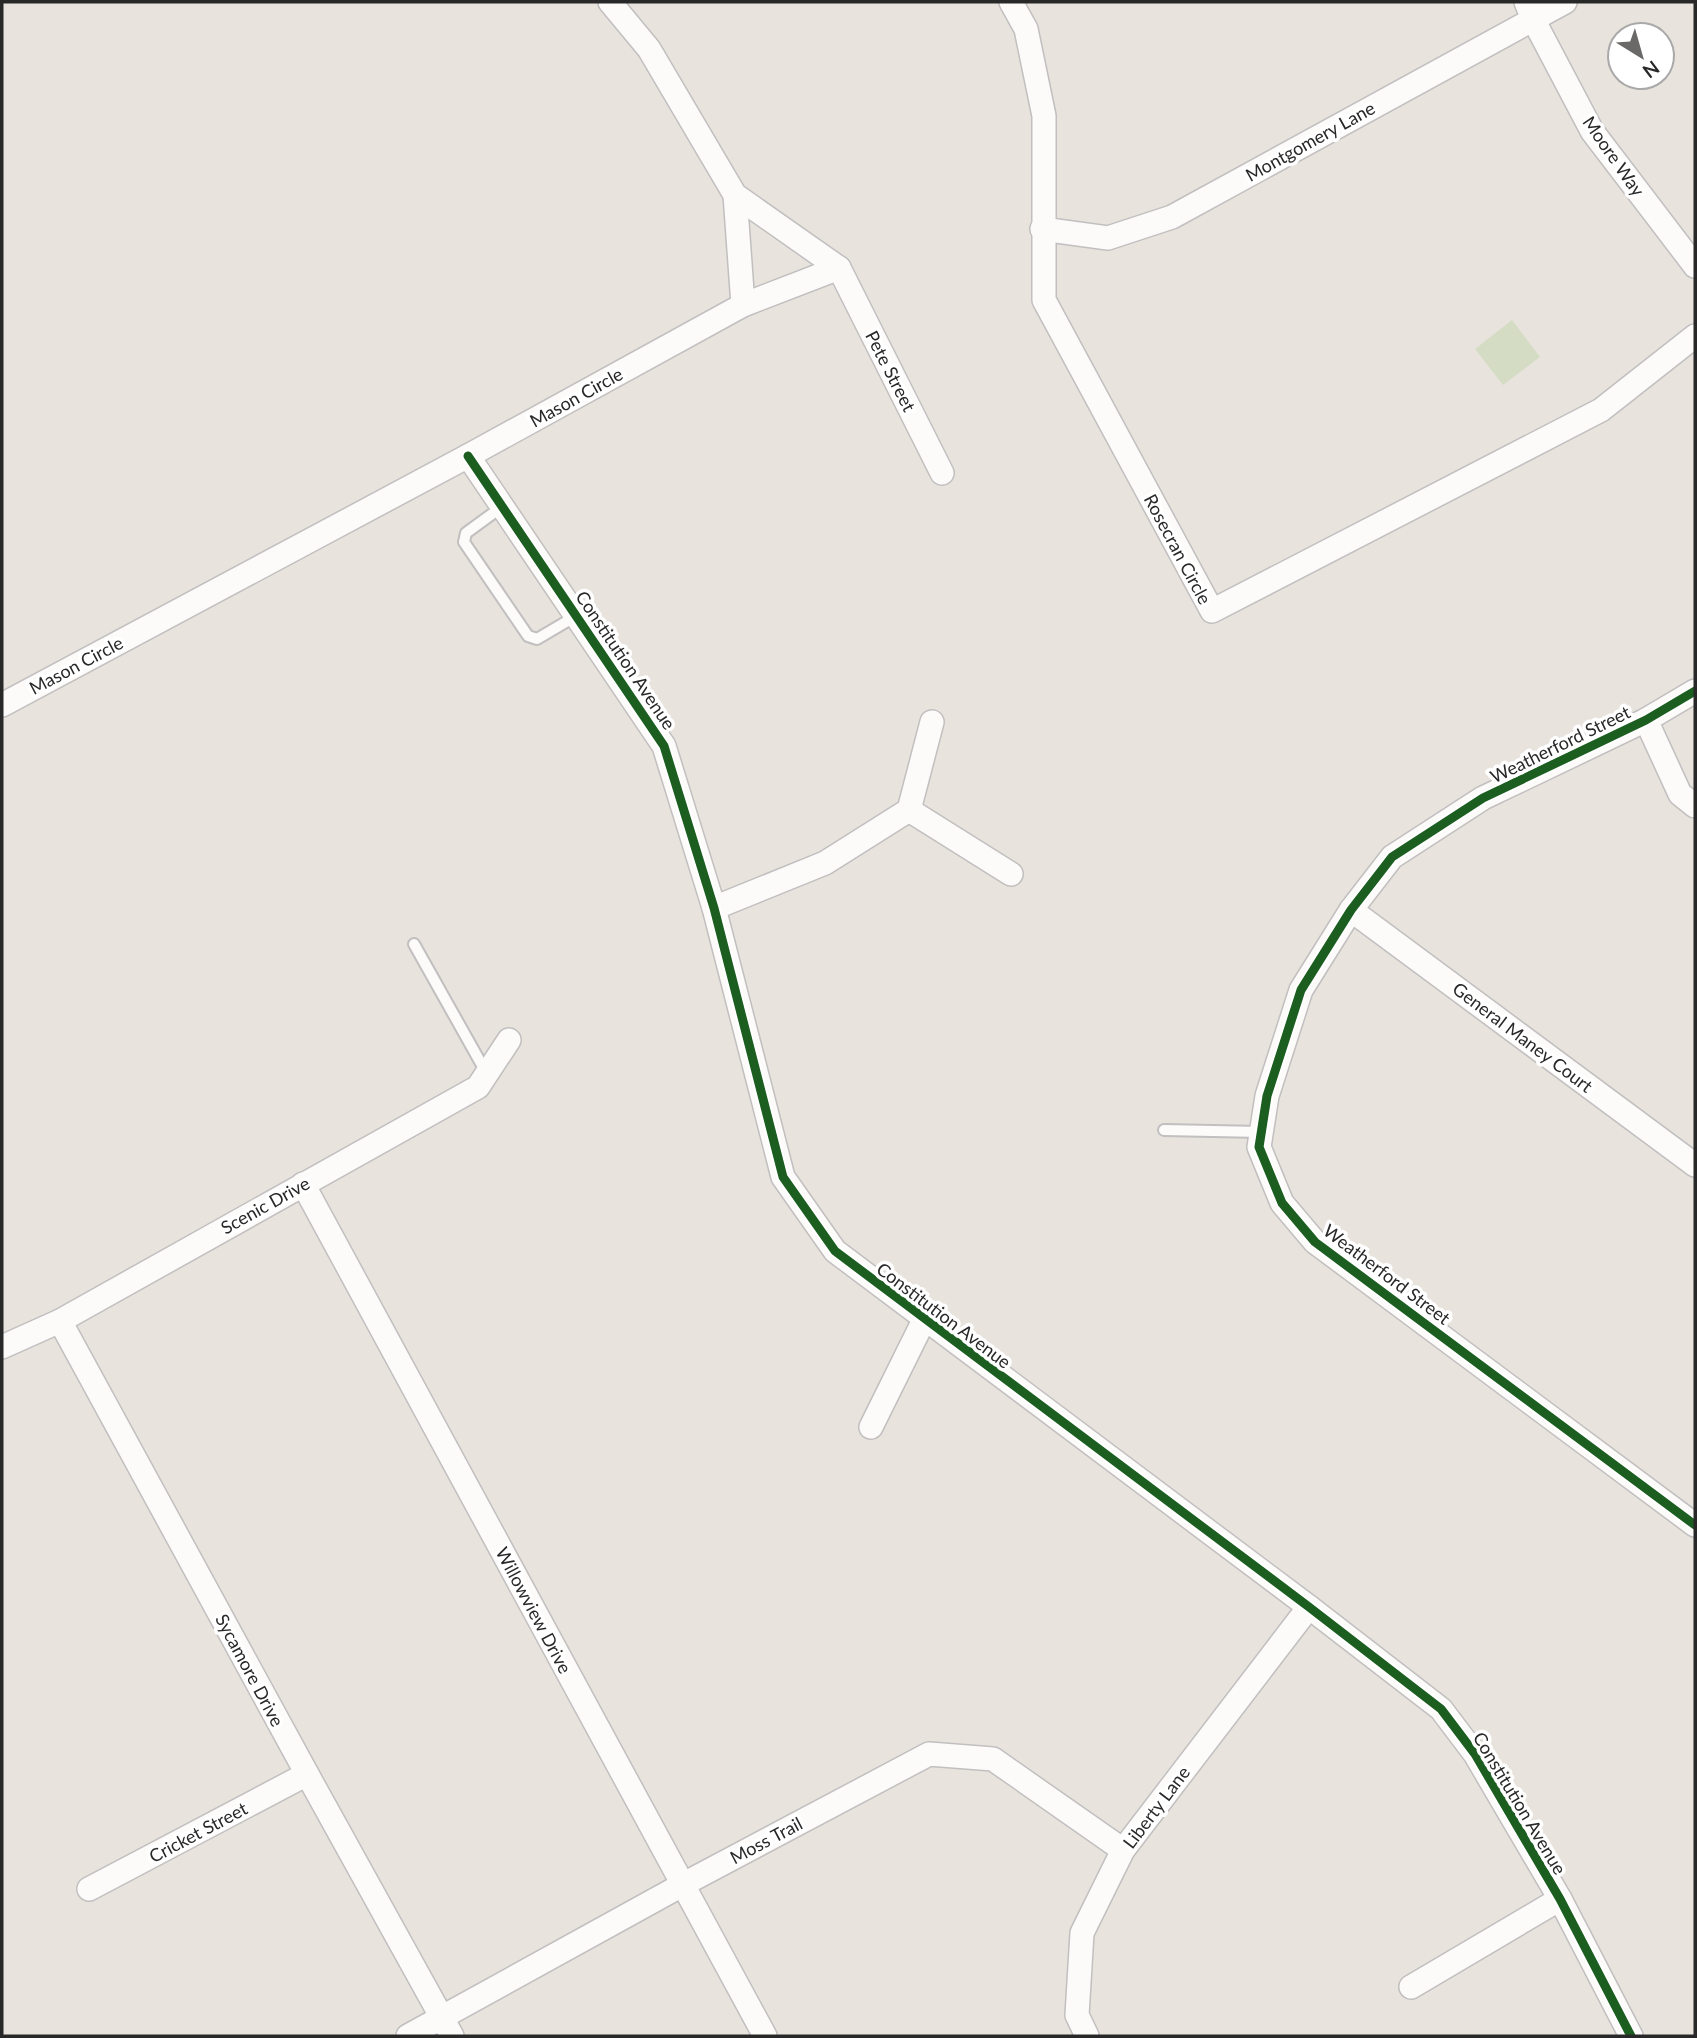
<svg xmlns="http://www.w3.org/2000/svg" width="1697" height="2038" font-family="Lato,sans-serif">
  <rect width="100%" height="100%" fill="#e8e3dd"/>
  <polygon fill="#d4dcc4" points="1512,320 1540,357 1503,385 1475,349"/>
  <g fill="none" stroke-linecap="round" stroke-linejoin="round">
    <defs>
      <g id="service">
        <polyline points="503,506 466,533 464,542 528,636 537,639 576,616"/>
        <polyline points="414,944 487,1074"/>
        <polyline points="1164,1130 1261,1132"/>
      </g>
      <g id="minor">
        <polyline points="610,2 649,49 735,195 839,268 942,473"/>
        <polyline points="1011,2 1026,29 1044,116 1044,300 1212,611 1601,410 1695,336"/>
        <polyline points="1526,2 1533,19 1592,131 1695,266"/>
        <polyline points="735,195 743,305"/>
        <polyline points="1042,229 1108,238 1172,217 1565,2"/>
        <polyline points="468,456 664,746 714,908 783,1177 835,1251 1309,1607 1441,1709 1475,1754 1560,1899 1631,2036"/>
        <polyline points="1695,691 1646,720 1483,798 1392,857 1351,910 1301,990 1267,1096 1259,1147 1282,1203 1315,1242 1695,1525"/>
        <polyline points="2,705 468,456 743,305 839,268"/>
        <polyline points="1646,720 1680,794 1695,806"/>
        <polyline points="909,810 1011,874"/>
        <polyline points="714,908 825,863 909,810 932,722"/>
        <polyline points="1351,910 1695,1165"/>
        <polyline points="303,1184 765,2036"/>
        <polyline points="60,1321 307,1774 452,2036"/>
        <polyline points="2,1347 60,1321 478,1087 509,1040"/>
        <polyline points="871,1427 924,1320"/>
        <polyline points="89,1889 307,1774"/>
        <polyline points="1411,1987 1560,1899"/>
        <polyline points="408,2036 682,1885 929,1754 993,1759 1123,1850"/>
        <polyline points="1087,2036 1077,2015 1082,1933 1123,1850 1309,1607"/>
      </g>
    </defs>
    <use href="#service" stroke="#c1bfbf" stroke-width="14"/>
    <use href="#minor" stroke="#c1bfbf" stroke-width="26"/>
    <use href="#service" stroke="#fcfbfa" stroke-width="10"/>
    <use href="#minor" stroke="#fcfbfa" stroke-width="23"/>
    <defs>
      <g id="cycleway">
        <polyline points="468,456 664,746 714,908 783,1177 835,1251 1309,1607 1441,1709 1475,1754 1560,1899 1631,2036"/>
        <polyline points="1695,691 1646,720 1483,798 1392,857 1351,910 1301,990 1267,1096 1259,1147 1282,1203 1315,1242 1695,1525"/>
      </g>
    </defs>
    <use href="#cycleway" stroke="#fff" stroke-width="13"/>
    <use href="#cycleway" stroke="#1b5e20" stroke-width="9"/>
  </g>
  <g text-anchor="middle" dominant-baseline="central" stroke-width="7" stroke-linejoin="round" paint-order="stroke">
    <g font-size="18" fill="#282828" stroke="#fff">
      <text transform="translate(1310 141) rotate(-29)">Montgomery Lane</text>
      <text transform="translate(1614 156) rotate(55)">Moore Way</text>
      <text transform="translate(891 371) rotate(63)">Pete Street</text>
      <text transform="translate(576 397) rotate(-29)">Mason Circle</text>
      <text transform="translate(1178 549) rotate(62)">Rosecran Circle</text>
      <text transform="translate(626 660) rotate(56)">Constitution Avenue</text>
      <text transform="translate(76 665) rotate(-28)">Mason Circle</text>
      <text transform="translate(1560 744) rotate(-26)">Weatherford Street</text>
      <text transform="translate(1523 1037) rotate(37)">General Maney Court</text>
      <text transform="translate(265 1205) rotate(-29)">Scenic Drive</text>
      <text transform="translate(1387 1274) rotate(37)">Weatherford Street</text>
      <text transform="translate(944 1315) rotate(37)">Constitution Avenue</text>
      <text transform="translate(534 1610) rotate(62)">Willowview Drive</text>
      <text transform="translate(250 1670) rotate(62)">Sycamore Drive</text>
      <text transform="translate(1520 1803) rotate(59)">Constitution Avenue</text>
      <text transform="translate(1156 1807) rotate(-53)">Liberty Lane</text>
      <text transform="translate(198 1832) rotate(-28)">Cricket Street</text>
      <text transform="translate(766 1840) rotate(-28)">Moss Trail</text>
    </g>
  </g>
  <rect width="1697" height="2038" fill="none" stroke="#282828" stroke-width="7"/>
  <g transform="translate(1641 56) rotate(143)"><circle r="33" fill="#ffffff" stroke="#a9a9a9" stroke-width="2"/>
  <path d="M0-5L12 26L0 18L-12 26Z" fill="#6b6967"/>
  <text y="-10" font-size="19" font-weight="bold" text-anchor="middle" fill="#282828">N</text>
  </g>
</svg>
